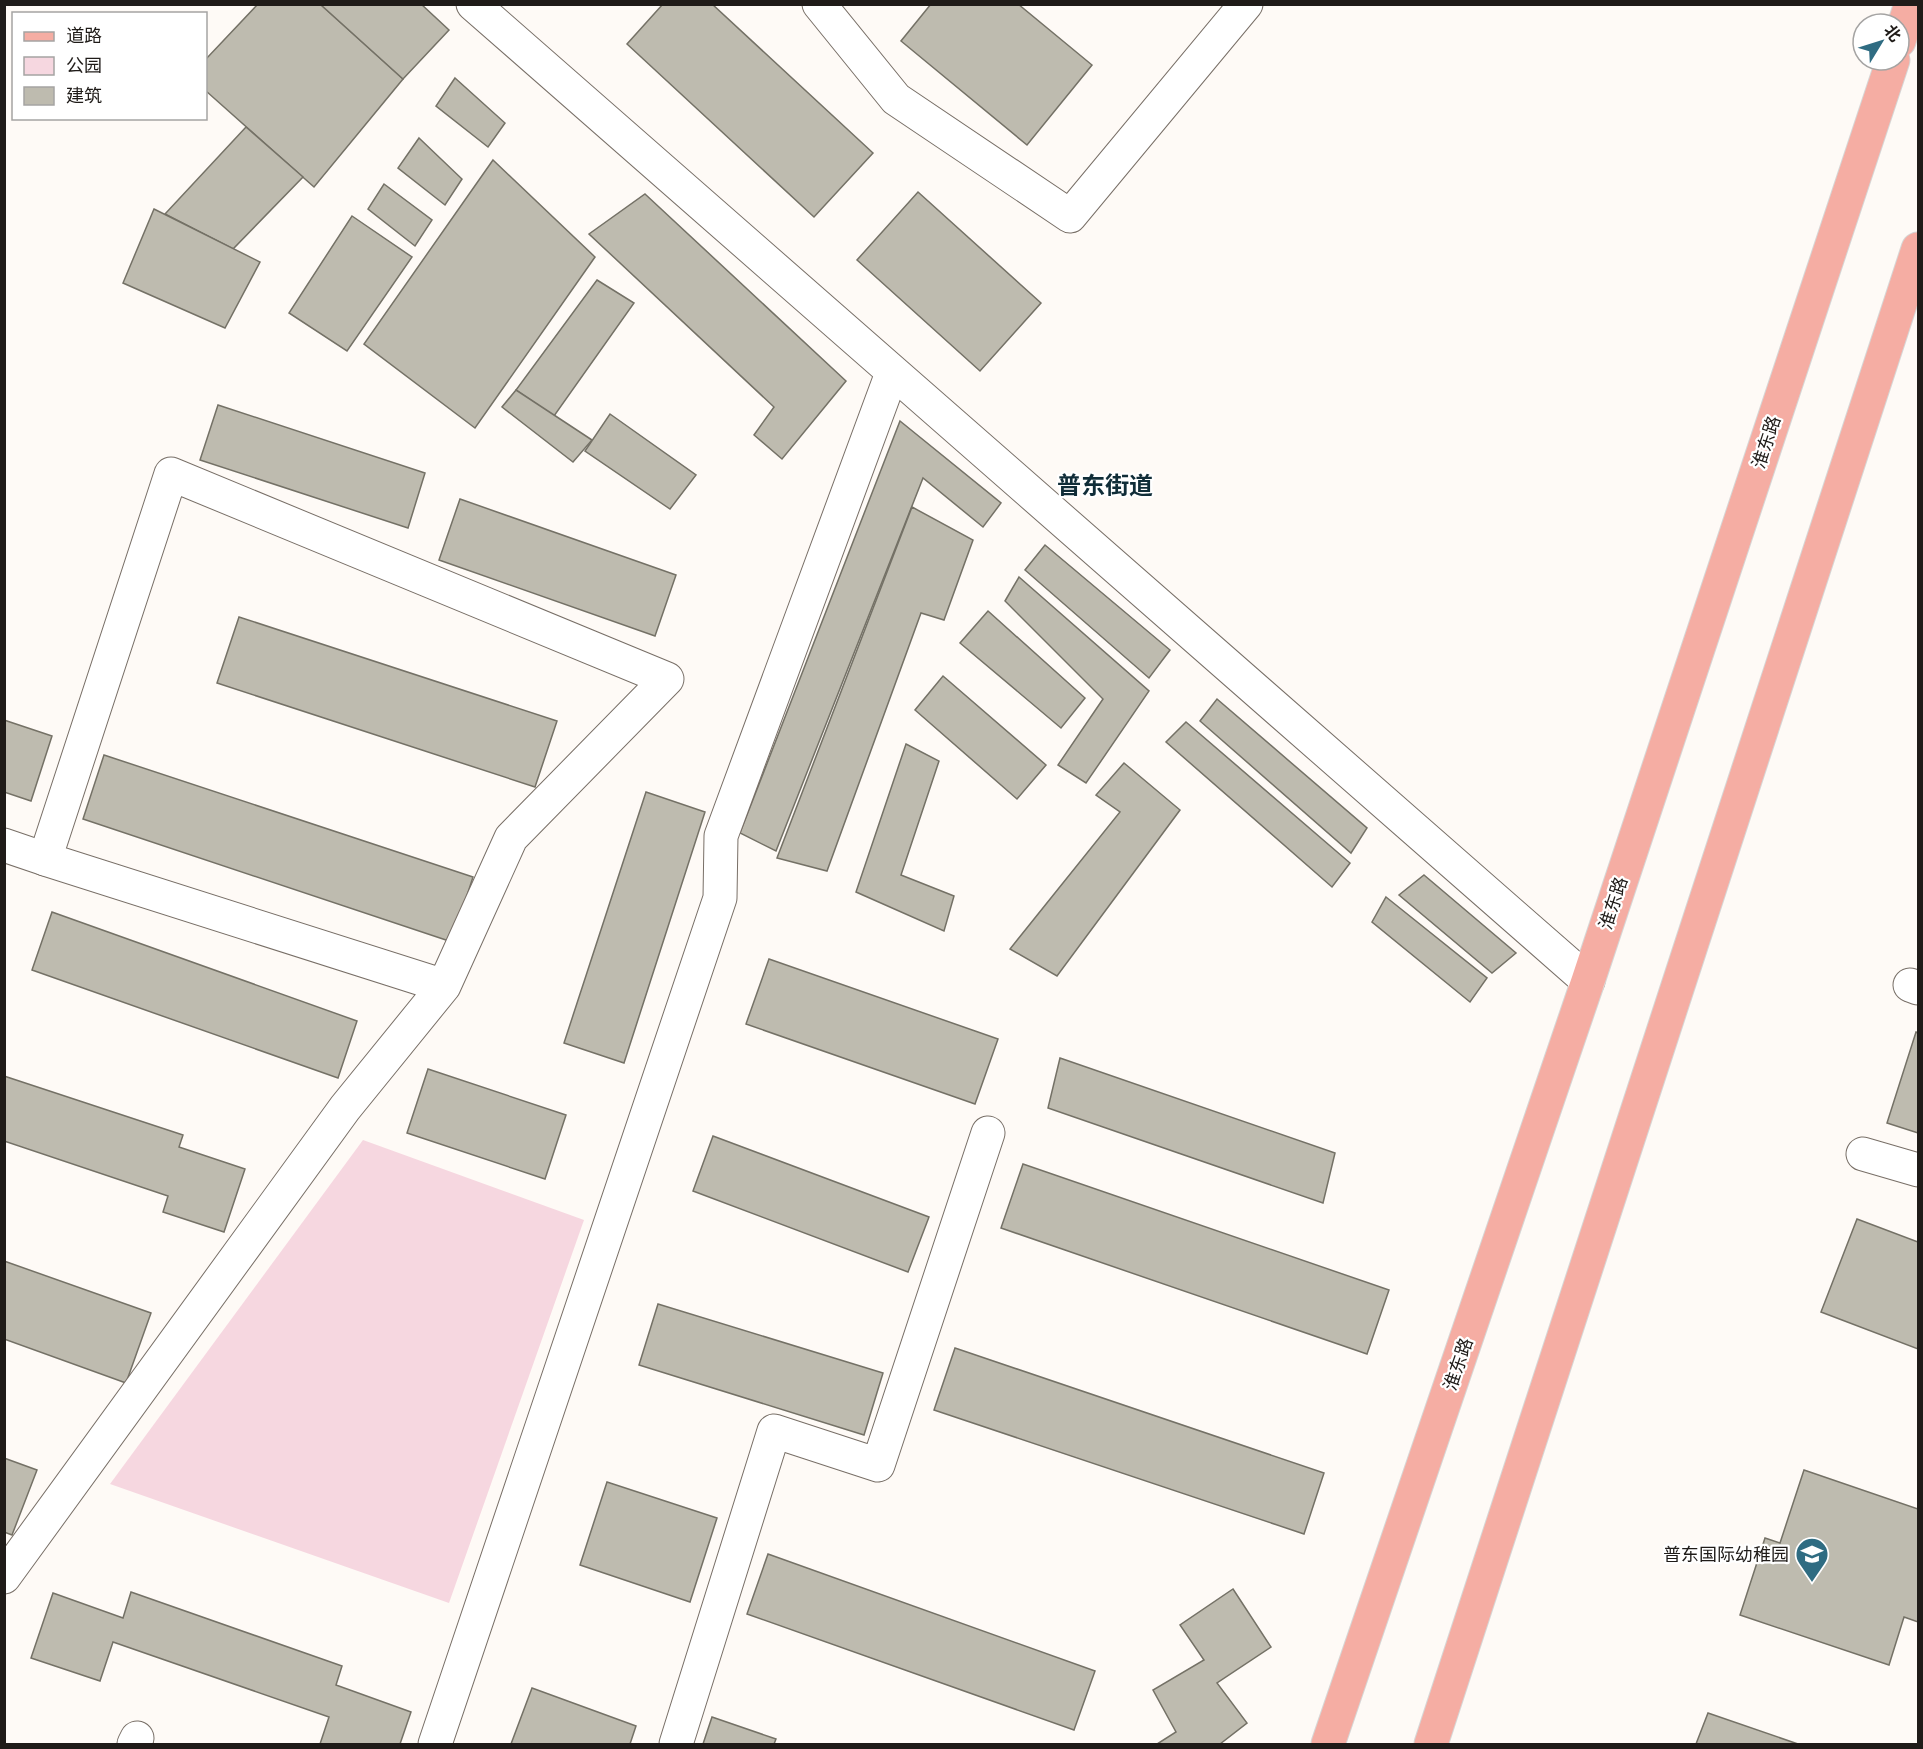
<svg xmlns="http://www.w3.org/2000/svg" width="1923" height="1749" font-family="'Roboto Condensed','Noto Sans SC',sans-serif">
  <rect width="100%" height="100%" fill="#fefaf6"/>
  <polygon fill="#f6d7e0" points="363,1140 584,1220 449,1603 110,1484"/>
  <g fill="#bebbaf" stroke="#747166" stroke-width="1.5">
    <polygon points="258,4 320,4 403,79 314,187 206,91 206,59"/>
    <polygon points="320,4 421,4 449,30 403,79"/>
    <polygon points="663,4 712,4 873,153 814,217 627,44"/>
    <polygon points="931,4 1018,4 1092,65 1027,145 901,41"/>
    <polygon points="455,78 505,123 488,147 436,106"/>
    <polygon points="246,127 303,177 233,249 165,214"/>
    <polygon points="419,138 462,179 445,205 398,168"/>
    <polygon points="493,160 595,257 475,428 364,344"/>
    <polygon points="384,184 432,220 415,246 368,209"/>
    <polygon points="918,192 1041,303 980,371 857,260"/>
    <polygon points="645,194 846,381 782,459 754,435 774,407 589,234"/>
    <polygon points="154,209 260,262 225,328 123,283"/>
    <polygon points="352,216 412,257 347,351 289,313"/>
    <polygon points="597,280 634,303 554,416 516,390"/>
    <polygon points="516,390 592,440 573,462 502,407"/>
    <polygon points="218,405 425,473 408,528 200,460"/>
    <polygon points="610,414 696,475 670,509 585,451"/>
    <polygon points="900,421 1001,503 983,527 923,478 776,851 740,833"/>
    <polygon points="460,499 676,575 655,636 439,560"/>
    <polygon points="912,507 973,540 944,620 921,613 827,871 777,858"/>
    <polygon points="1045,545 1170,650 1149,678 1025,570"/>
    <polygon points="1019,577 1149,691 1086,783 1058,765 1103,699 1005,601"/>
    <polygon points="988,611 1085,698 1061,728 960,643"/>
    <polygon points="239,617 557,721 535,787 217,683"/>
    <polygon points="943,676 1046,765 1017,799 915,710"/>
    <polygon points="1217,699 1367,828 1351,853 1200,721"/>
    <polygon points="4,720 52,736 31,801 4,792"/>
    <polygon points="1186,722 1350,863 1332,887 1166,742"/>
    <polygon points="906,744 939,761 901,875 954,896 944,931 856,892"/>
    <polygon points="104,755 473,877 452,942 83,819"/>
    <polygon points="1124,763 1180,810 1057,976 1010,949 1120,812 1096,795"/>
    <polygon points="646,792 705,812 624,1063 564,1043"/>
    <polygon points="1424,875 1516,953 1492,973 1399,895"/>
    <polygon points="1386,897 1487,978 1470,1002 1372,922"/>
    <polygon points="52,912 357,1021 338,1078 32,970"/>
    <polygon points="769,959 998,1039 975,1104 746,1024"/>
    <polygon points="1916,1032 1918,1033 1918,1133 1887,1123"/>
    <polygon points="1060,1058 1335,1153 1323,1203 1048,1108"/>
    <polygon points="428,1069 566,1115 545,1179 407,1133"/>
    <polygon points="4,1076 183,1135 179,1147 245,1169 224,1232 163,1212 168,1196 4,1141"/>
    <polygon points="713,1136 929,1217 908,1272 693,1191"/>
    <polygon points="1023,1164 1389,1290 1367,1354 1001,1228"/>
    <polygon points="1857,1219 1918,1242 1918,1349 1821,1312"/>
    <polygon points="4,1261 151,1313 126,1383 4,1339"/>
    <polygon points="658,1304 883,1373 864,1435 639,1365"/>
    <polygon points="955,1348 1324,1473 1304,1534 934,1410"/>
    <polygon points="4,1458 37,1470 12,1535 4,1532"/>
    <polygon points="1804,1470 1918,1509 1918,1622 1904,1617 1889,1665 1740,1615 1765,1538 1780,1543"/>
    <polygon points="607,1482 717,1518 690,1602 580,1565"/>
    <polygon points="768,1554 1095,1671 1074,1730 747,1614"/>
    <polygon points="1233,1589 1271,1647 1217,1683 1247,1723 1220,1744 1157,1744 1176,1732 1153,1690 1204,1660 1180,1625"/>
    <polygon points="131,1592 342,1666 336,1685 411,1712 400,1744 320,1744 329,1717 113,1642 100,1681 31,1658 53,1593 123,1618"/>
    <polygon points="532,1688 636,1726 630,1744 511,1744"/>
    <polygon points="1708,1713 1798,1744 1696,1744"/>
    <polygon points="712,1717 776,1739 774,1744 703,1744"/>
  </g>
  <g fill="none" stroke-linecap="round" stroke-linejoin="round">
    <defs>
      <g id="minor">
        <polyline points="473,4 1588,981"/>
        <polyline points="819,4 896,99 1070,216 1246,4"/>
        <polyline points="4,845 45,859"/>
        <polyline points="1910,985 1918,988"/>
        <polyline points="1863,1154 1918,1170"/>
        <polyline points="4,1577 345,1108 444,986 511,838 667,679 171,474 45,859 444,986"/>
        <polyline points="134,1744 137,1738"/>
        <polyline points="435,1744 720,898 721,836 892,373"/>
        <polyline points="676,1744 774,1431 878,1465 988,1133"/>
      </g>
      <g id="major">
        <polyline points="1899,41 1911,4"/>
        <polyline points="1328,1744 1588,981 1893,60"/>
        <polyline points="1431,1744 1918,249"/>
      </g>
    </defs>
    <use href="#minor" stroke="#786f67" stroke-width="35"/>
    <use href="#major" stroke="#d7d6d5" stroke-width="35"/>
    <use href="#minor" stroke="#fff" stroke-width="33"/>
    <use href="#major" stroke="#f5ada3" stroke-width="33"/>
  </g>
  <defs>
    <symbol id="school-pin" viewBox="-11 -11 22 30"><path d="M0 17L-7.5 6A9.5 9.5 0 1 1 7.5 6Z" fill="#2f6c82" stroke="#fff"/><path d="M0-5L7-2L0 1L-7-2ZM-4 1L0 2.5L4 1V4Q0 6-4 4Z" fill="#fff"/></symbol>
  </defs>
  <g fill-rule="evenodd">
    <use href="#school-pin" x="1793" y="1535" width="38" height="52"/>
  </g>
  <g text-anchor="middle" dominant-baseline="central" stroke-width="4.5" stroke-linejoin="round" paint-order="stroke">
    <g font-size="18" fill="#1f1b18" stroke="#fff">
      <text transform="translate(1766 442) rotate(-72)">淮东路</text>
      <text transform="translate(1613 903) rotate(-72)">淮东路</text>
      <text transform="translate(1458 1364) rotate(-71)">淮东路</text>
    </g>
    <g font-size="18" fill="#1f1b18" stroke="#fff" text-anchor="end">
      <text x="1789" y="1554">普东国际幼稚园</text>
    </g>
    <g font-size="24" font-weight="bold" fill="#102d38" stroke="#fff">
      <text x="1105" y="486">普东街道</text>
    </g>
  </g>
  <rect width="1923" height="1749" fill="none" stroke="#1f1b18" stroke-width="12"/>
  <rect x="12" y="12" width="195" height="108" fill="#ffffff" stroke="#a5a4a3" stroke-width="1.5"/>
  <rect x="24" y="32" width="30" height="9" fill="#f5ada3" stroke="#a5a4a3" stroke-width="1.5"/>
  <text x="66" y="42" font-size="18" fill="#1f1b18">道路</text>
  <rect x="24" y="57" width="30" height="18" fill="#f6d7e0" stroke="#a5a4a3" stroke-width="1.5"/>
  <text x="66" y="72" font-size="18" fill="#1f1b18">公园</text>
  <rect x="24" y="87" width="30" height="18" fill="#bebbaf" stroke="#a5a4a3" stroke-width="1.5"/>
  <text x="66" y="102" font-size="18" fill="#1f1b18">建筑</text>
  <g transform="translate(1881 42) rotate(52)"><circle r="28" fill="#ffffff" stroke="#a5a4a3" stroke-width="1.5"/>
  <path d="M0-4.5L10 22L0 15L-10 22Z" fill="#2f6c82"/>
  <text y="-9" font-size="16" font-weight="bold" text-anchor="middle" fill="#1f1b18">北</text>
  </g>
</svg>
